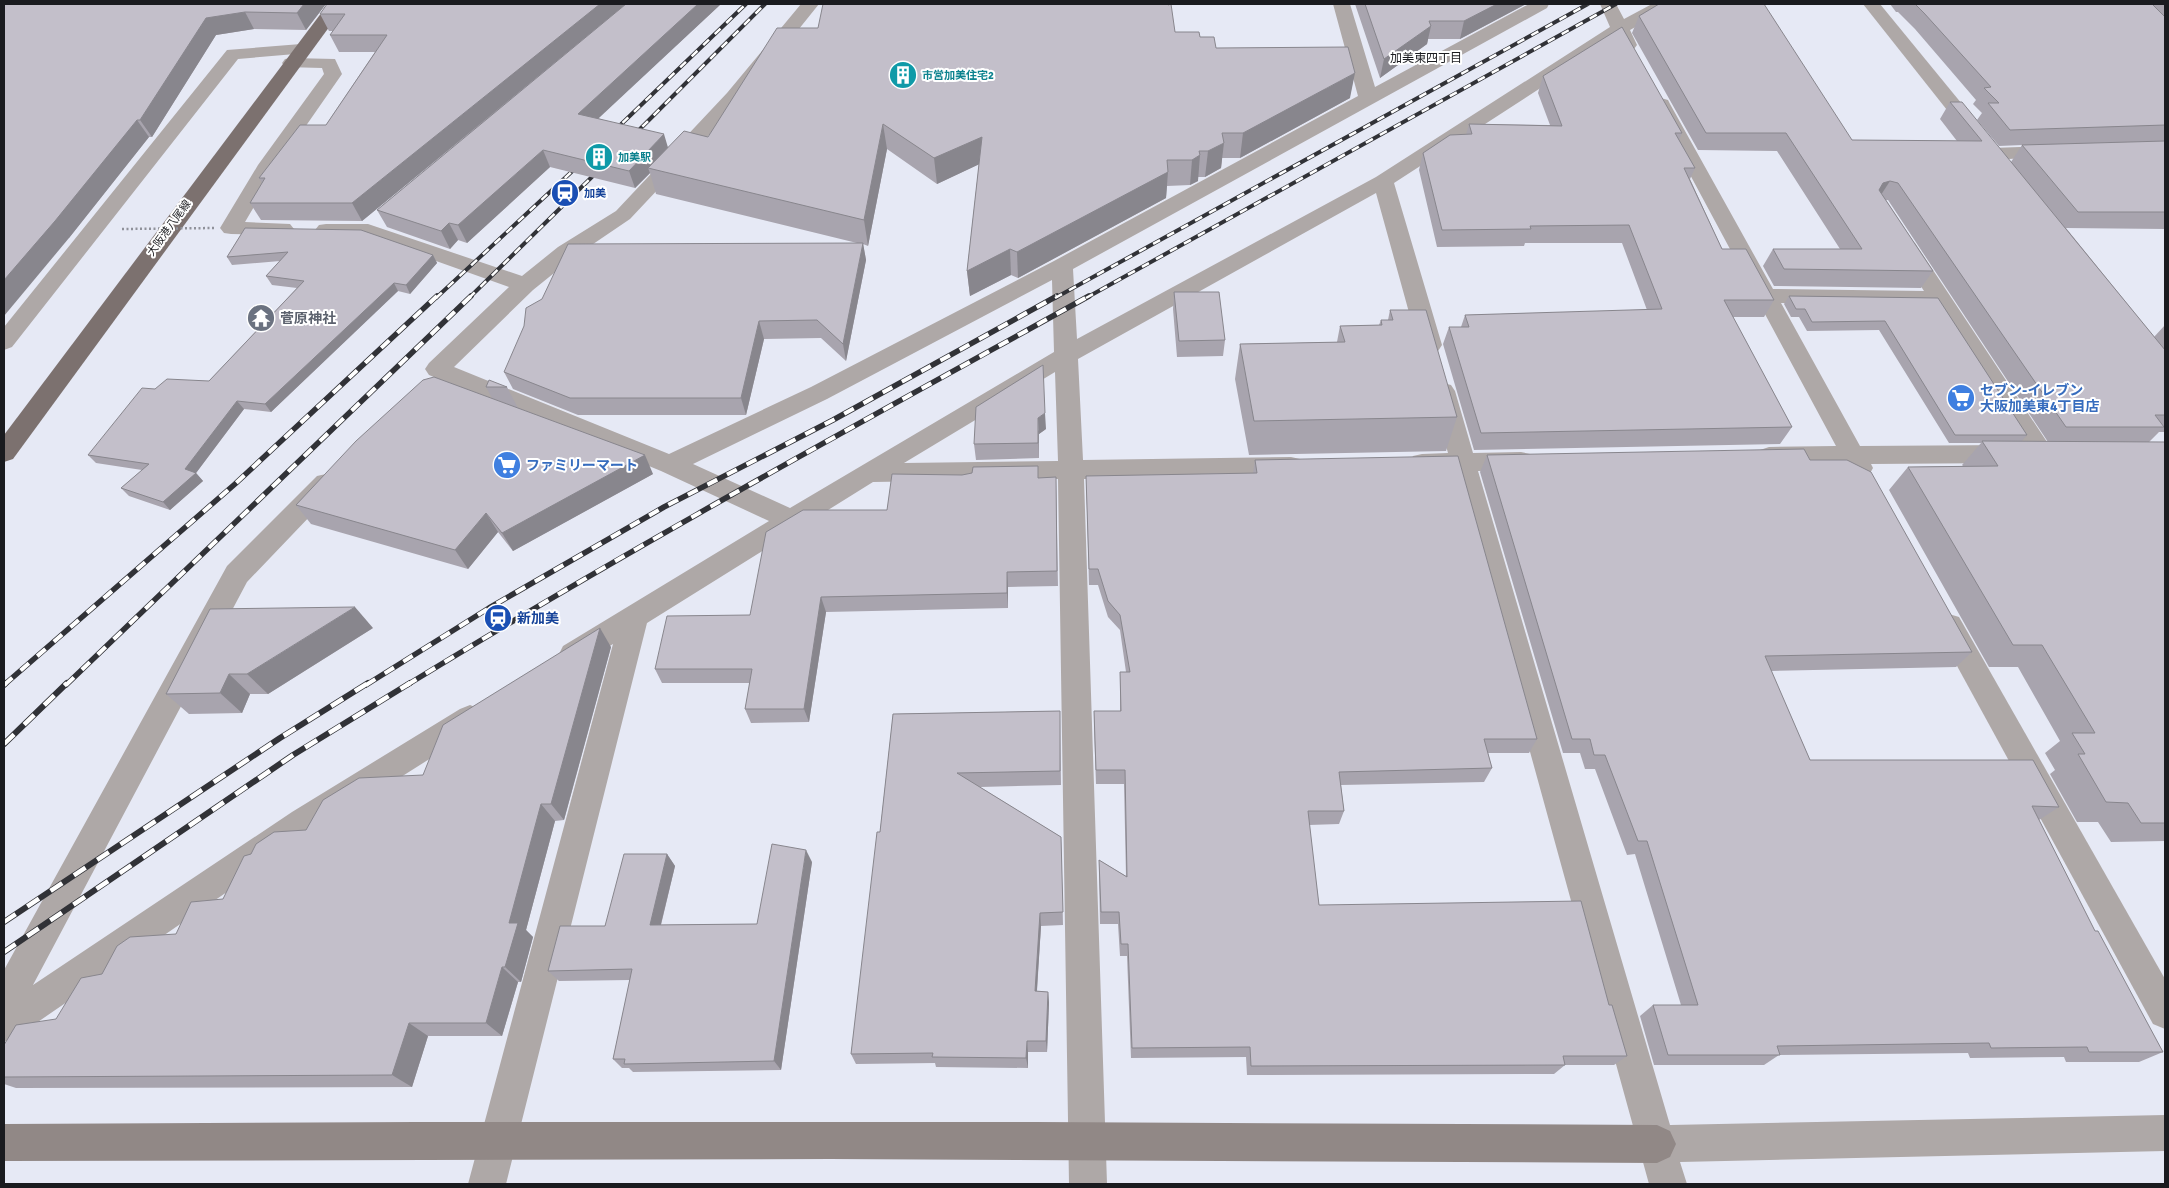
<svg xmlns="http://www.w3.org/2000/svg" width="2169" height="1188" font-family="Signika,'Noto Sans JP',sans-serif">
  <rect width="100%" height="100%" fill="#e6e9f5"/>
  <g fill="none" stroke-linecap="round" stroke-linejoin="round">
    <g fill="#aea8a7" fill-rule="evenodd">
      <path d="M801 4H819L741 101 630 219 574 257 533 290 454 367 669 454 811 387 1054 261 1358 96 1333 4H1350L1375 87 1529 4H1549L1547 8 1073 269 1077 339 1376 177 1610 27 1600 4H1616L1624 19 1652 4H1673L1670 8 1630 30 1637 45 1634 49 1628 50 1622 49 1616 39 1394 183 1442 345 1438 351 1430 353 1422 351 1418 345 1376 193 1078 359 1083 460 1291 457 1300 459 1304 466 1300 473 1291 475 1084 479 1107 1184H1069L1058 479 873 482 804 525 802 528 796 530 647 623 506 1184H468L613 644C597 653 582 669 563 662L559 654 563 646 769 521 661 471 429 375 425 369 429 363 509 287 366 236H326L319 235 315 230 319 225 326 224H368L522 276 558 247 616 211 727 93ZM1052 280 1054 352 790 508 693 464 827 399ZM1055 372 1058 461 904 463Z"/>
      <polygon points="1863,4 1880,4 1980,126 1983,130 1980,134 1973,136 1966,134"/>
      <polygon points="301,44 307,45 310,49 307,53 238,59 12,347 4,350 4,327 227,50"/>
      <polygon points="291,58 335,59 342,74 278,166 245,222 290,224 294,229 290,234 283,235 231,234 224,233 220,228 258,165 324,74 322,68 285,67 282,63 285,59"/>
      <polygon points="1661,98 1668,100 1670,104 1773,289 1924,291 1896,248 1899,243 1907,241 1915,243 2051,448 2055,454 2051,460 2042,463 2033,460 1933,305 1781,303 1860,446 2009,445 2018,448 2022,454 2018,460 2009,463 1871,464 1873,468 1869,475 1860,477 1851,475 1845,464 1769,465 1760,462 1756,456 1760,450 1769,447 1836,446 1652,104 1654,100"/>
      <polygon points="2053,146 2060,148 2063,152 2060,156 1992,160 1985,158 1982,154 1985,150 1992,148"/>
      <polygon points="1443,383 1451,385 1455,391 1473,453 1521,452 1530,454 1534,461 1530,468 1521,470 1478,471 1670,1125 2165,1115 2165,1151 1680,1162 1687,1184 1649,1184 1453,472 1422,472 1413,470 1409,463 1413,456 1422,454 1448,453 1431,391 1435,385"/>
      <polygon points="326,474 335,476 339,483 335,490 247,582 33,985 292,812 460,709 470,705 480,709 485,718 480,727 314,832 16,1037 4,1042 4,970 227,566 317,476"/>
      <polygon points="1949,614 1959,617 2165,979 2165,1029 2153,1024 1939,633 1935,625 1939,617"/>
    </g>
    <polygon fill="#918886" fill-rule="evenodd" points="417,1122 1037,1122 1657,1125 1670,1131 1676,1144 1670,1157 1657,1163 830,1159 4,1161 4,1124"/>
    <polygon fill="#7c716f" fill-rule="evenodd" points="328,4 346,4 13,459 4,462 4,435"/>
    <defs>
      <g id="rail-far2">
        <polyline points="611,134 746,4"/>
        <polyline points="631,138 765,4"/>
        <polyline points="436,298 580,164"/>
        <polyline points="469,298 601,168"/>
        <polyline points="1055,298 1588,4"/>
        <polyline points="1086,298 1616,4"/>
      </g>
      <g id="rail-far1">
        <polyline points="4,685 235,484 437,296"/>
        <polyline points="66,685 471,296"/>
        <polyline points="366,685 489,608 664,507 833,420 1057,296"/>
        <path d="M407 685C630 548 860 423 1089 296"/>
      </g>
      <g id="rail">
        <polyline points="4,685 6,683"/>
        <polyline points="4,744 67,683"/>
        <polyline points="4,922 280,738 368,683"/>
        <polyline points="4,952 293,755 410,683"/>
      </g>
    </defs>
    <use href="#rail-far2" stroke="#313237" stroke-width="4"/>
    <use href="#rail-far1" stroke="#313237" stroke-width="5.5"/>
    <use href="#rail" stroke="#313237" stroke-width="6"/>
    <use href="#rail-far2" stroke="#fff" stroke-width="2.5" stroke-dasharray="8" stroke-linecap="butt"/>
    <use href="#rail-far1" stroke="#fff" stroke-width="4" stroke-dasharray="11" stroke-linecap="butt"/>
    <use href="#rail" stroke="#fff" stroke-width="4.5" stroke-dasharray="14" stroke-linecap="butt"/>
    <polyline stroke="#8f919a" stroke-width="2.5" stroke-dasharray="2 2.5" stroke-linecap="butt" points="122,229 215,228"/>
  </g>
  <g fill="#a8a4ae">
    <polygon points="4,4 326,4 306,30 254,29 216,35 152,137 149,137 69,238"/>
    <polygon points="327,4 721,4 598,118 668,147 708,137 1175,32 1200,37 1216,48 1350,98 1240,158 1222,158 1221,168 1205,177 1198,177 1198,181 1190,185 1167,186 1166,198 1018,278 1011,275 970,296 967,271 979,164 937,184 887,149 868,246 863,244 866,260 846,361 821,338 764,339 746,415 578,415 513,389 504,372 857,243 656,194 650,173 635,188 550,167 467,243 458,240 450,249 387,227 377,210 488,118 362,221 261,220 250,203 262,183 259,178 326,125 375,52 339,52 330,35 333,31 329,31 320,14"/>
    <polygon points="1355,4 1526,4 1460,39 1428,39 1427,44 1380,78"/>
    <polygon points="1890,4 2165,4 2165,229 2066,228 2154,337 2165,325 2165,432 2159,432 2149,442 2165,442 2165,841 2111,842 2098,822 2077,822 2050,774 2055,770 2045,753 2060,741 2018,667 1989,667 1889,490 1908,467 1963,466 1962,465 1981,443 1949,443 1879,330 1807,331 1799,317 1791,317 1784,304 1789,296 1938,298 2027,435 2021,442 2048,442 1888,200 1886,200 1933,271 1921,288 1774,286 1763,266 1773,249 1840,249 1777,151 1698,150 1632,33 1639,16 1852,140 1957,141 1940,119 1950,102 2011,162 2022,145 1999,146 1977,120 1982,113 1973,104 1976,100 1915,29 1898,12 1896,12"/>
    <polygon points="1543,76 1682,133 1679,140 1695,168 1690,179 1722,249 1774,300 1764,317 1733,317 1792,427 1780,444 1474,450 1443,344 1449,327 1461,327 1465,315 1647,310 1622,243 1525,243 1524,246 1437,247 1419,170 1423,153 1466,135 1469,124 1550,125 1538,93"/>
    <polygon points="245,228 433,255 437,263 410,294 398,291 271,412 244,409 196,473 203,481 170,510 129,496 121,488 142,470 96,463 88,455 155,389 209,381 297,288 272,285 266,276 280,261 232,265 227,257"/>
    <polygon points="1174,292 1225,340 1223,356 1177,357 1173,309"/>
    <polygon points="1390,310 1457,417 1446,451 1249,455 1235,379 1240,344 1337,342 1340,326 1379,325 1381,320 1388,320"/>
    <polygon points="486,387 507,387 518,408 653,474 513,551 498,532 468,569 311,524 296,505 492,398"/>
    <polygon points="1046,429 1039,434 1039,458 976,460 974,444"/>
    <polygon points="1487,455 1810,460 1972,652 1956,667 1771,671 1810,760 2059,807 2039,820 2095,931 2163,1052 2139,1062 2066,1062 2064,1057 1970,1058 1968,1053 1779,1055 1764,1065 1654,1065 1640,1016 1653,1005 1681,1005 1635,854 1627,855 1595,769 1585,769 1580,753 1563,753 1480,472"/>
    <polygon points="1255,460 1537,739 1529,753 1488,753 1492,768 1484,782 1341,785 1344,811 1339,824 1309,825 1319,905 1609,1005 1627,1056 1614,1065 1565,1065 1554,1074 1247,1075 1246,1057 1131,1058 1127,956 1120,956 1118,924 1100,924 1099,873 1099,860 1126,876 1124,784 1096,784 1094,726 1094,711 1120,711 1120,672 1126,672 1120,630 1108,617 1098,585 1089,585 1086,476 1253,473"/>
    <polygon points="1056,477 1058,586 1008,587 1008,608 826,612 809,722 751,723 745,709 750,683 662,683 655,669 750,615 887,510 1039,478"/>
    <polygon points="373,628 268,694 250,694 242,713 189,714 166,694"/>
    <polygon points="611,647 564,820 555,821 526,930 533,937 521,982 518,982 502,1036 428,1036 412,1087 16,1088 4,1084 4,1077 56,1019 102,974 176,934 223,899 251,854 306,830 423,775"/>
    <polygon points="1060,711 1061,785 980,787 1061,837 1063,925 1041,926 1037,991 1048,992 1049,1003 1047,1052 1028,1052 1028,1068 936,1067 935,1063 856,1064 851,1054 880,832 893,714"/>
    <polygon points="667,854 675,866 661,925 757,924 812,862 781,1070 633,1072 629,1068 622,1068 613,1059 630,980 559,981 548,971 605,926"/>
  </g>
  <g fill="#88868d">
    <polygon points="304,4 326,4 306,30 297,13"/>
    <polygon points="600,4 626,4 362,221 352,203"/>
    <polygon points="698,4 721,4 585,131 578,114"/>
    <polygon points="1497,4 1526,4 1460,39 1464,21"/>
    <polygon points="245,12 254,29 216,35 152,137 140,120 206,18"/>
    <polygon points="1431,26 1427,44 1380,78 1384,59"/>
    <polygon points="1355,73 1350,98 1240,158 1243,133"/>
    <polygon points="137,120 149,137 69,238 4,316 4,280"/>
    <polygon points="883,124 887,149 868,246 864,220"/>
    <polygon points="664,134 669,151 648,168 650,173 635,188 629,171"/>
    <polygon points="982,137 984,162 937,184 934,158"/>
    <polygon points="1224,143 1221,168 1205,177 1208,151"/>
    <polygon points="543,150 550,167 467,243 458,225"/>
    <polygon points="1200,155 1198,181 1190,185 1192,160"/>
    <polygon points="1168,172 1166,198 1018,278 1017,252"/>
    <polygon points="1890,181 1879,198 1872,200 1883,183"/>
    <polygon points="449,223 458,240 450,249 441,231"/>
    <polygon points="863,243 866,260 846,361 843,344"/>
    <polygon points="1010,249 1011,275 970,296 967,271"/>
    <polygon points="433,255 437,263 410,294 406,285"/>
    <polygon points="394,283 398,291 271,412 265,404"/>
    <polygon points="759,321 764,339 746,415 741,398"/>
    <polygon points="237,401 244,409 196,473 203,481 170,510 163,502 185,469"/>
    <polygon points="1045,413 1046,429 1039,434 1039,458 1038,418"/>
    <polygon points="645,455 653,474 513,551 502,533"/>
    <polygon points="486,513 498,532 468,569 455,550"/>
    <polygon points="1007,572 1008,587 1008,608 1007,593"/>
    <polygon points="821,597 826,612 809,722 804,709"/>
    <polygon points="355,607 373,628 268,694 247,674"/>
    <polygon points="600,628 611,647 564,820 551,804"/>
    <polygon points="229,674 250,694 242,713 220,693"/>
    <polygon points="541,804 555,821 526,930 533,937 521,982 505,967 509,923"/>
    <polygon points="806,850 812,862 781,1070 774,1061"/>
    <polygon points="667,854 675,866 658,936 650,925"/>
    <polygon points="1040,913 1041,926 1036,1003 1035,991"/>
    <polygon points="502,967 518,982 502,1036 486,1023"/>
    <polygon points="1048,992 1049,1003 1047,1052 1046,1041"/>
    <polygon points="409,1023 428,1036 412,1087 392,1075"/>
    <polygon points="1027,1041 1028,1052 1028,1068 1026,1058"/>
  </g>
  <g fill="#c3bfca" stroke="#88868d">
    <polygon points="4,4 304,4 297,13 245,12 206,18 140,120 137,120 55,221 4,280"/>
    <polygon points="327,4 600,4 352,203 250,203 265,178 259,178 300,125 326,125 387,35 330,35 345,14 320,14"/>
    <polygon points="626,4 698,4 578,114 664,134 629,171 543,150 458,225 449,223 441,231 377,210"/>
    <polygon points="823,4 1168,4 1168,5 1171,4 1175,32 1199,32 1200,37 1214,37 1216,48 1348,47 1355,73 1243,133 1222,133 1224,143 1208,151 1199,151 1200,155 1192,160 1167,160 1168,172 1017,252 1010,249 967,271 982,137 934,158 883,124 864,220 648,168 684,131 708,137 777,28 818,28"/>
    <polygon points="1365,4 1497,4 1464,21 1429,21 1431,26 1384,59"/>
    <polygon points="1659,4 1764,4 1852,140 1982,141 1950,102 1962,102 2165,350 2165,415 2155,415 2164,427 2066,427 1898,183 1890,181 1883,183 1879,190 1933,271 1784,269 1773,249 1862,249 1786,133 1706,133 1639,16"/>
    <polygon points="1915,4 2152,4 2165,17 2165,125 2010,130 1988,103 1999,103 1984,88 1991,87 1924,13"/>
    <polygon points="1622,27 1682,133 1675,133 1695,168 1684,168 1722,249 1746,249 1774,300 1724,300 1792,427 1481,433 1449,327 1469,327 1465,315 1662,309 1629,225 1530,226 1531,229 1442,230 1423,153 1450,135 1472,134 1469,124 1562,126 1543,76"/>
    <polygon points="2165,141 2165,212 2078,212 2022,145"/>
    <polygon points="245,228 361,230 433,255 406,285 394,283 265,404 237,401 185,469 196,473 163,502 121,488 149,464 88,455 142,388 155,389 167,379 209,381 304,281 266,276 288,252 227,257"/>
    <polygon points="863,243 843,344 817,320 759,321 741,398 570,398 504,372 524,326 526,308 542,299 568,244"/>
    <polygon points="1174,292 1219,292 1225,340 1179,341"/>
    <polygon points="1789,296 1938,298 2027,435 1955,435 1885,321 1812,322 1805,309 1796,309"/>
    <polygon points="1390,310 1426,310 1457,417 1254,421 1240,344 1345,342 1340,326 1382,325 1381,320 1393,320"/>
    <polygon points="1043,365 1045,413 1038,418 1038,443 974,444 976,407"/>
    <polygon points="434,377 645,455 502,533 486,513 455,550 296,505 356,441 423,380"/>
    <polygon points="489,380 507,387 486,387"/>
    <polygon points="1982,441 2165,442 2165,823 2141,823 2128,803 2106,802 2078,754 2085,754 2072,733 2095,733 2042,645 2013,645 1908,467 1998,466"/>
    <polygon points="1804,449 1810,460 1847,460 1871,472 1972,652 1765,656 1810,760 2033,760 2059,807 2032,806 2095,931 2098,931 2163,1052 2089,1052 2087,1047 1991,1048 1989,1043 1777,1046 1780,1055 1668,1055 1653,1005 1698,1005 1647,841 1638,841 1605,755 1594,755 1590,739 1572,739 1487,455"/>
    <polygon points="1458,456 1537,739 1484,739 1492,768 1339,772 1344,811 1308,811 1319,905 1581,901 1609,1005 1612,1005 1627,1056 1563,1056 1565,1065 1251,1066 1250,1047 1132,1048 1128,944 1121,944 1119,912 1101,912 1099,860 1127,877 1125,770 1096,770 1094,711 1121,711 1120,672 1130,672 1120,615 1108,601 1098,569 1089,569 1086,476 1257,473 1255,460"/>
    <polygon points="1038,466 1038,478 1056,477 1057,571 1007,572 1007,593 821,597 804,709 745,709 752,669 655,669 667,616 750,615 766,532 803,510 887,510 892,474 962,475 972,473 973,467"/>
    <polygon points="355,607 247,674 229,674 220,693 166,694 210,609"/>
    <polygon points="600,628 551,804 541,804 509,923 518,923 505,967 502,967 486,1023 409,1023 392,1075 4,1077 4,1045 16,1025 56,1019 81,978 102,974 117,946 130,937 176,934 191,902 223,899 244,856 251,854 256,844 274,832 306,830 323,800 359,778 423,775 443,725"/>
    <polygon points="1060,711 1060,771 957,773 1061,837 1063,912 1040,913 1035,991 1048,992 1046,1041 1027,1041 1026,1058 932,1057 933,1053 851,1054 877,832 880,832 893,714"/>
    <polygon points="772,844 806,850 774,1061 624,1064 625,1059 613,1059 632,969 548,971 560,926 605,926 624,854 667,854 650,925 757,924"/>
  </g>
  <defs>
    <symbol id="building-disc" viewBox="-11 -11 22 22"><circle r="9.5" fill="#0f9aa8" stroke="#fff"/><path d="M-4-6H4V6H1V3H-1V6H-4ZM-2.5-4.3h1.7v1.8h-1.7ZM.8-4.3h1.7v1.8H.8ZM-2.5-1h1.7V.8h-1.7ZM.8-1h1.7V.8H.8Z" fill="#fff"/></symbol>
    <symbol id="station-disc" viewBox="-11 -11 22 22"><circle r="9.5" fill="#1a4fb4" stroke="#fff"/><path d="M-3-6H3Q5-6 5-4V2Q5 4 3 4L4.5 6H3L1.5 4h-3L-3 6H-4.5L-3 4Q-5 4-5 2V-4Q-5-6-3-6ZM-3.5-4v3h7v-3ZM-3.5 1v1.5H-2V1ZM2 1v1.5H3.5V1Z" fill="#fff"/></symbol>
    <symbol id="temple-disc" viewBox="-11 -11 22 22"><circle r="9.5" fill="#6b7280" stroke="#fff"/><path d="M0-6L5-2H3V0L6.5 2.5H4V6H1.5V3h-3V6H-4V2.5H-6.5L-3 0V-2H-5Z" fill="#fff"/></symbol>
    <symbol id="supermarket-disc" viewBox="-11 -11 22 22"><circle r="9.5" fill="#3f7fe0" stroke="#fff"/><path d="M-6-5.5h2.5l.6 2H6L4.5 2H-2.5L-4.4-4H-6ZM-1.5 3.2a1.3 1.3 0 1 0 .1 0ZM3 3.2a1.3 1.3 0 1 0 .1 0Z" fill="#fff"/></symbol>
  </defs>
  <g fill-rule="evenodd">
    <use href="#building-disc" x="887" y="59" width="32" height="32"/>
    <use href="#building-disc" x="583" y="141" width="32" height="32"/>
    <use href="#station-disc" x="549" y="177" width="32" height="32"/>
    <use href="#temple-disc" x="245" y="302" width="32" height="32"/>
    <use href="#supermarket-disc" x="1945" y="382" width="32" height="32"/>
    <use href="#supermarket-disc" x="491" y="449" width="32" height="32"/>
    <use href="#station-disc" x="482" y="602" width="32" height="32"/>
  </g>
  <g text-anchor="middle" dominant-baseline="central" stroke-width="4" stroke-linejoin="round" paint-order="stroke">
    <g font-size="11" font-weight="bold" fill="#0d838f" stroke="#fff" text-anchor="start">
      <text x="922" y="75">市営加美住宅2</text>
      <text x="618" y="157">加美駅</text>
    </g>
    <g font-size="11" font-weight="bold" fill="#164399" stroke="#fff" text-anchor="start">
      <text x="584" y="193">加美</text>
    </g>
    <g font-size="11" fill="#1a1b1f" stroke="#fff">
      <text transform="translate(169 228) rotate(-54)">大阪港八尾線</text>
    </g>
    <g font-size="12" fill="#1a1b1f" stroke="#fff">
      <text x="1426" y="58">加美東四丁目</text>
    </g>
    <g font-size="14" font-weight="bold" fill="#5b616d" stroke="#fff" text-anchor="start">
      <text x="280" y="318">菅原神社</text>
    </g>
    <g font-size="14" font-weight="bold" fill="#366cbe" stroke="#fff" text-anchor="start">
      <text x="1980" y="390">セブン-イレブン<tspan x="1980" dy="16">大阪加美東4丁目店</tspan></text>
      <text x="526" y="465">ファミリーマート</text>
    </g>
    <g font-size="14" font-weight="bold" fill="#164399" stroke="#fff" text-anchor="start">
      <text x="517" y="618">新加美</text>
    </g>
  </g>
  <rect width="2169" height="1188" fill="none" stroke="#1a1b1f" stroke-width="10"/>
</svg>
